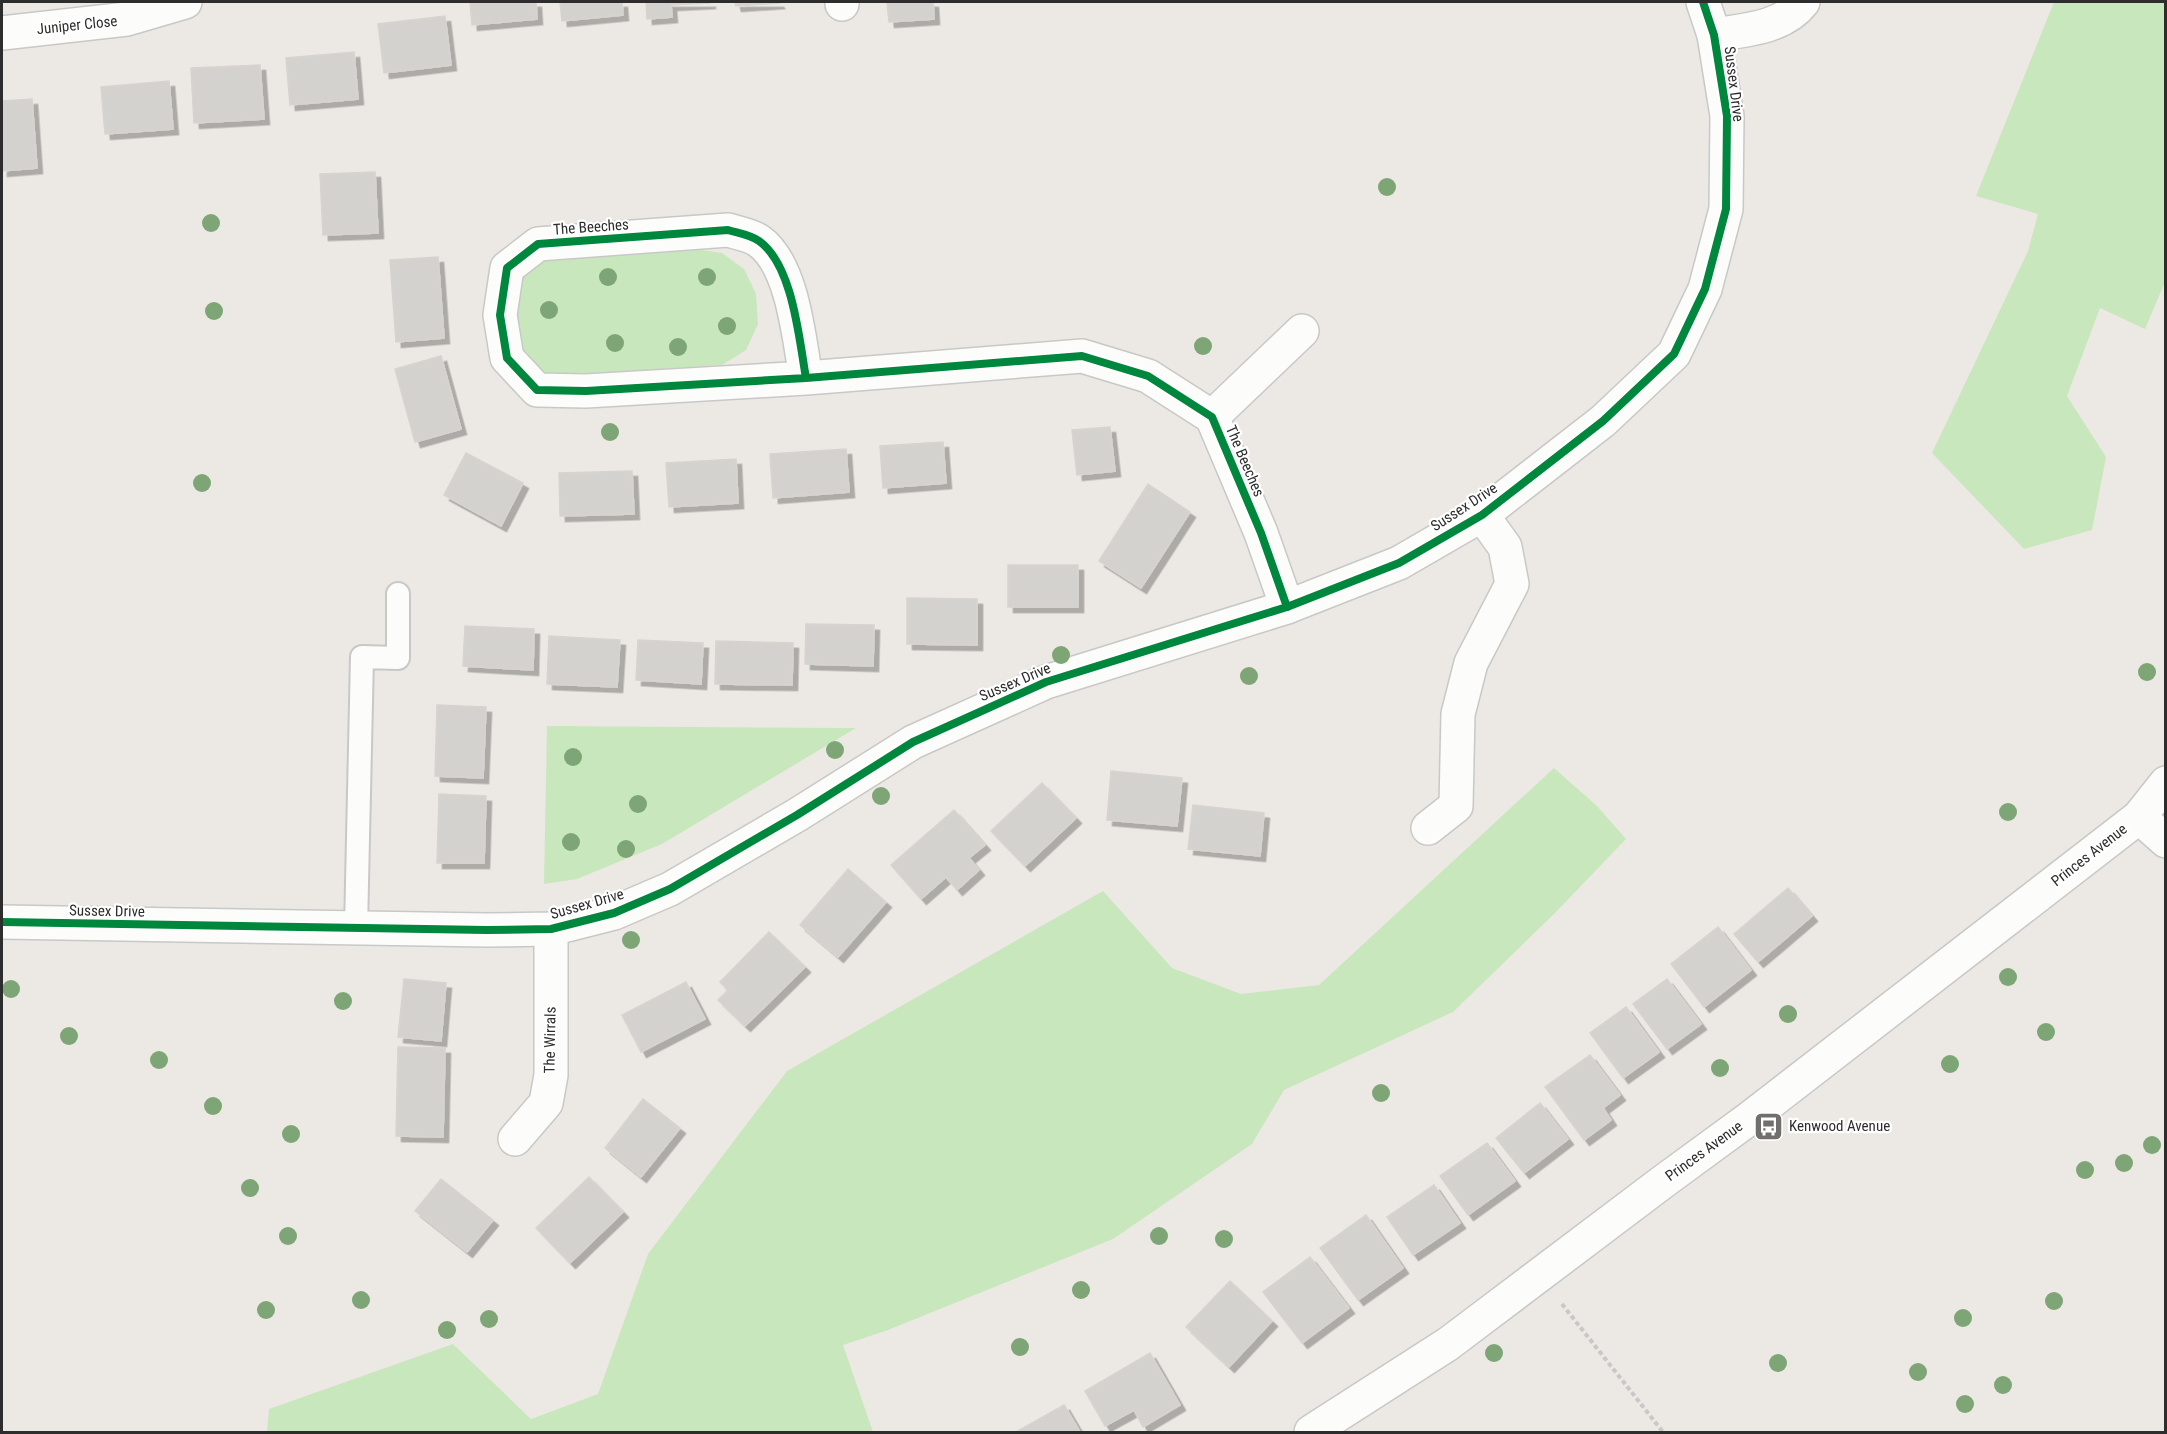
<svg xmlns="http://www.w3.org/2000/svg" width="2167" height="1434" font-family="'Roboto Condensed',sans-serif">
  <defs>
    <filter id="shadow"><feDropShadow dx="5.5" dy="5.5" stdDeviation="0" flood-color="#0004"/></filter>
  </defs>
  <rect width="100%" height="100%" fill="#ece9e4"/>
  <g fill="#c9e7bc">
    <polygon points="2054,2 2165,2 2165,282 2145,329 2100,308 2067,396 2106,457 2092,530 2024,549 1932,453 2028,251 2038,214 1976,196"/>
    <polygon points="676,246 722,253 744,269 756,294 758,324 746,350 722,365 571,375 539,373 525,362 511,304 517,281 542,258"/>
    <polygon points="547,726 856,728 662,844 577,879 544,884"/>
    <polygon points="1554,768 1597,806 1626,839 1554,914 1453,1012 1284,1090 1252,1144 1113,1239 888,1330 843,1345 873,1432 267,1432 269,1409 453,1344 531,1419 598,1394 648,1254 787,1071 1103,891 1172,968 1241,994 1319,985"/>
  </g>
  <g fill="#d4d2cf" stroke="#d7d4d0" stroke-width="1.5" filter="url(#shadow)">
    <polygon points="470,2 536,2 537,19 472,25"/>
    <polygon points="560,2 622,2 623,15 562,21"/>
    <polygon points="646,2 710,2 710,3 671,5 672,17 647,19"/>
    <polygon points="735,2 778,2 779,3 736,6"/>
    <polygon points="887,2 933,2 934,19 889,22"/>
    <polygon points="445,16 451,65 384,73 378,24"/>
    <polygon points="354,52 358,99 290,105 286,58"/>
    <polygon points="260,65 264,119 194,123 191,68"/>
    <polygon points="169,81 173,129 105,134 101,87"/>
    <polygon points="32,99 37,168 2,171 2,101"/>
    <polygon points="375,172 378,233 323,235 320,174"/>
    <polygon points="438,257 444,338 396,342 390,260"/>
    <polygon points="441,356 461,429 415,442 395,369"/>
    <polygon points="1110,427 1115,471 1077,475 1072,430"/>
    <polygon points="943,442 946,483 883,488 880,446"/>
    <polygon points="846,449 849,492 773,498 770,454"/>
    <polygon points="466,453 523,483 501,526 444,495"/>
    <polygon points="736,459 738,503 669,507 666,463"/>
    <polygon points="632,471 634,514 560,516 559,473"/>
    <polygon points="1148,484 1190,512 1141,588 1099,561"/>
    <rect x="1008" y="565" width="70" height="42"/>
    <polygon points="907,598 977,599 977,645 907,644"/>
    <polygon points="806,624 874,625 873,666 805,664"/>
    <polygon points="465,626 534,629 533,670 463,666"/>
    <polygon points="549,636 620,640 617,687 547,684"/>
    <polygon points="638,640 703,643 701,684 636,680"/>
    <polygon points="716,641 793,643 792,685 715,684"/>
    <polygon points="437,705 486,707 483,778 435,776"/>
    <polygon points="1111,771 1182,778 1177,826 1107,820"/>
    <polygon points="1042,783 1076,818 1025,866 991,831"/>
    <polygon points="439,794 486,796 484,863 437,863"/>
    <polygon points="1193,805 1264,813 1260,856 1188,849"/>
    <polygon points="954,810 985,845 969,858 979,870 957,890 946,877 921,899 891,865"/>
    <polygon points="848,869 886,902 838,957 800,925"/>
    <polygon points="1788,888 1812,916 1758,962 1734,934"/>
    <polygon points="1718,927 1751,970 1704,1007 1671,964"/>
    <polygon points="769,932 805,967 745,1026 718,1000 728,990 720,982"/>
    <polygon points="404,979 446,983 441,1041 398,1037"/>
    <polygon points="1667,979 1701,1024 1667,1049 1633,1004"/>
    <polygon points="686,982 705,1019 641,1052 622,1015"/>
    <polygon points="1626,1007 1659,1052 1623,1078 1590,1033"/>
    <polygon points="398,1047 445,1048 443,1137 396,1136"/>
    <polygon points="1590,1055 1620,1095 1603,1108 1611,1120 1584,1140 1545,1087"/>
    <polygon points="643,1099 680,1128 641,1177 605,1148"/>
    <polygon points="1540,1103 1568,1139 1524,1173 1496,1138"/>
    <polygon points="1487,1143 1515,1181 1468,1215 1440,1176"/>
    <polygon points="589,1177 623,1212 570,1263 536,1228"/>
    <polygon points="441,1179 493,1220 467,1252 415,1211"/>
    <polygon points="1434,1185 1460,1223 1413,1255 1387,1217"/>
    <polygon points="1366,1215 1403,1268 1358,1300 1320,1248"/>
    <polygon points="1310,1257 1349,1308 1302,1343 1263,1292"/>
    <polygon points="1230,1281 1272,1321 1229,1367 1186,1327"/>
    <polygon points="1150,1353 1180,1405 1143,1427 1134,1410 1105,1426 1085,1391"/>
    <polygon points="1064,1405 1080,1432 1016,1432"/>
  </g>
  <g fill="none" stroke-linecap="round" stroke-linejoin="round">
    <defs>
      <polyline id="service" points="356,928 362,657 398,658 398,594"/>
      <g id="minor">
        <polyline points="842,2 842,4"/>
        <polyline points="2,33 127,19 185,2"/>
        <path d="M1714 35C1745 30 1783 28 1803 2"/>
        <path d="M806 378 586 391 537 390 507 358 500 315 507 268 538 244 728 230C738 233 751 235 759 241 793 265 799 339 806 378L1082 356 1148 376 1212 417 1261 533 1287 607"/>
        <polyline points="1212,417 1302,331"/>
        <polyline points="2139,817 2166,841"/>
        <polyline points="1428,828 1456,806 1458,714 1471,663 1512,584 1505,547 1482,515"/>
        <polyline points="2,922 487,930 551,929 614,913 670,889 797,815 913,742 1046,682 1287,607 1399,563 1482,515 1603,421 1674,354 1705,289 1726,209 1727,116 1714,35 1703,2"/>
        <polyline points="515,1139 546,1103 551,1075 551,929"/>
      </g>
      <polyline id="tertiary" points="1311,1432 1448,1344 1664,1181 1750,1118 2139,817 2166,783"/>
    </defs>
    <use href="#service" stroke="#c9c8c8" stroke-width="26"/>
    <use href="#minor" stroke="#c9c8c8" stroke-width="36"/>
    <use href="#tertiary" stroke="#c9c8c8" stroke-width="36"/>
    <polyline stroke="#c8c8c8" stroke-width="4" stroke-dasharray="4.5 3" stroke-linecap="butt" points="1562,1304 1663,1432"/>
    <use href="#service" stroke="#fcfcfb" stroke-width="22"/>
    <use href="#minor" stroke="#fcfcfb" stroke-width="33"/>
    <use href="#tertiary" stroke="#fcfcfb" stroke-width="33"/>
    <defs>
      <g id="cycleway">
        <path d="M806 378 586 391 537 390 507 358 500 315 507 268 538 244 728 230C738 233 751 235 759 241 793 265 799 339 806 378L1082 356 1148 376 1212 417 1261 533 1287 607"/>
        <polyline points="2,922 487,930 551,929 614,913 670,889 797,815 913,742 1046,682 1287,607 1399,563 1482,515 1603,421 1674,354 1705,289 1726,209 1727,116 1714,35 1703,2"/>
      </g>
    </defs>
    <use href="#cycleway" stroke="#fff" stroke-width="11"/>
    <use href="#cycleway" stroke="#00873e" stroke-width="8"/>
  </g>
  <g fill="#7da575">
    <circle cx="1387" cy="187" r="9"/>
    <circle cx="211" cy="223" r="9"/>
    <circle cx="608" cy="277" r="9"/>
    <circle cx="707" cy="277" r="9"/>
    <circle cx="549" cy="310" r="9"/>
    <circle cx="214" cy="311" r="9"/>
    <circle cx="727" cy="326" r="9"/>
    <circle cx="615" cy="343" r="9"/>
    <circle cx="1203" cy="346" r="9"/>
    <circle cx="678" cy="347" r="9"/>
    <circle cx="610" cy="432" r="9"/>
    <circle cx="202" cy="483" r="9"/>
    <circle cx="1061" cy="655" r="9"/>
    <circle cx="2147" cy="672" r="9"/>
    <circle cx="1249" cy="676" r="9"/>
    <circle cx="835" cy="750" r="9"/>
    <circle cx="573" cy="757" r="9"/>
    <circle cx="881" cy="796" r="9"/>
    <circle cx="638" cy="804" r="9"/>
    <circle cx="2008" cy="812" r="9"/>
    <circle cx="571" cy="842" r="9"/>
    <circle cx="626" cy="849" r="9"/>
    <circle cx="631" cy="940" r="9"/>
    <circle cx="2008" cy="977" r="9"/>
    <circle cx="11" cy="989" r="9"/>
    <circle cx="343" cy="1001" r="9"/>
    <circle cx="1788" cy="1014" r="9"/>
    <circle cx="2046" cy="1032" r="9"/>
    <circle cx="69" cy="1036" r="9"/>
    <circle cx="159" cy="1060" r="9"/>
    <circle cx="1950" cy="1064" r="9"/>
    <circle cx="1720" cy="1068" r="9"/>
    <circle cx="1381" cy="1093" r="9"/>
    <circle cx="213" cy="1106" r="9"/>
    <circle cx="291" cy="1134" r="9"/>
    <circle cx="2152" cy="1145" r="9"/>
    <circle cx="2124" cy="1163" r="9"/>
    <circle cx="2085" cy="1170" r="9"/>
    <circle cx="250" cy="1188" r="9"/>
    <circle cx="288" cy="1236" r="9"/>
    <circle cx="1159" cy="1236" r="9"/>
    <circle cx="1224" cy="1239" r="9"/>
    <circle cx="1081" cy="1290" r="9"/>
    <circle cx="361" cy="1300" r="9"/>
    <circle cx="2054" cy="1301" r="9"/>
    <circle cx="266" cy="1310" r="9"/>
    <circle cx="1963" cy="1318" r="9"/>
    <circle cx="489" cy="1319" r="9"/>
    <circle cx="447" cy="1330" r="9"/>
    <circle cx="1020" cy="1347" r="9"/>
    <circle cx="1494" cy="1353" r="9"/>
    <circle cx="1778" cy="1363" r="9"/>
    <circle cx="1918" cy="1372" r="9"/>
    <circle cx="2003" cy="1385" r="9"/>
    <circle cx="1965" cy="1404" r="9"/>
  </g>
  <defs>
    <symbol id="bus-square" viewBox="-11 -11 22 22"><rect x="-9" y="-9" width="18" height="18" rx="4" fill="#706f6d" stroke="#fff"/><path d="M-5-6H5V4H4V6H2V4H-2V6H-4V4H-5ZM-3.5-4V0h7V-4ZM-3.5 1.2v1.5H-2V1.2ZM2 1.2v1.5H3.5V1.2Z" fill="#fff"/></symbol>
  </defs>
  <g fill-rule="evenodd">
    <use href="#bus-square" x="1752" y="1110" width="33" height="33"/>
  </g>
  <g text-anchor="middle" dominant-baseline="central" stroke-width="4.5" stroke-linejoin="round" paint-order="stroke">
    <g font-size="15" fill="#2d2d2d" stroke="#fff">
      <text transform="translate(77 25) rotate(-6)">Juniper Close</text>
      <text transform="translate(1734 84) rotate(83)">Sussex Drive</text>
      <text transform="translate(591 227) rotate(-4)">The Beeches</text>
      <text transform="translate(1245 461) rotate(67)">The Beeches</text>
      <text transform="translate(1464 507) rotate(-33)">Sussex Drive</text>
      <text transform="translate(1015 682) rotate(-23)">Sussex Drive</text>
      <text transform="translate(2089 855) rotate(-38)">Princes Avenue</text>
      <text transform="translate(587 904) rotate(-16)">Sussex Drive</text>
      <text transform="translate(107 911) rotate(1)">Sussex Drive</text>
      <text transform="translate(550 1040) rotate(-89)">The Wirrals</text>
      <text transform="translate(1704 1151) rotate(-36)">Princes Avenue</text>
    </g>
    <g font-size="15" fill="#2d2d2d" stroke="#fff" text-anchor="start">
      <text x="1789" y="1126">Kenwood Avenue</text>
    </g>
  </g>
  <rect width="2167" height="1434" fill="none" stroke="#2d2d2d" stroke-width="6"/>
</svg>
